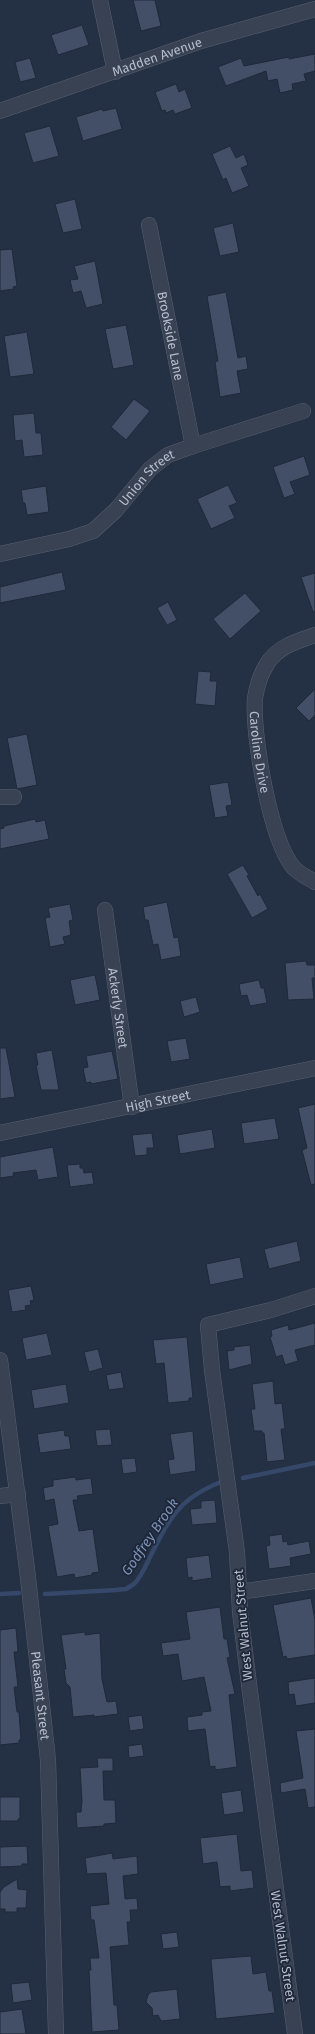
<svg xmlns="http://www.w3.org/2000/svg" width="315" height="2034" font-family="'Fira Sans',sans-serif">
  <rect width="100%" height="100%" fill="#243043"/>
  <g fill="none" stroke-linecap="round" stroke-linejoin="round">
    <g stroke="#35486a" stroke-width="4.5">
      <polyline points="243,1478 315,1463"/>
      <polyline points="0,1594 19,1593"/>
      <path d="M45 1594 116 1590 126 1589 134 1584C142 1576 146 1565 151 1555 170 1517 180 1498 221 1482"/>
    </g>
  </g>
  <g fill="#434f66" stroke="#1f293a">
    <polygon points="133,0 155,0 161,26 141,31"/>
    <polygon points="82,25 89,45 58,55 51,35"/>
    <polygon points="315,54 315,71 304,74 306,81 292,84 293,90 280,93 277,79 268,81 266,71 226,86 218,67 241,58 244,66 289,57 289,59"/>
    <polygon points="30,58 36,78 20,82 15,62"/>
    <polygon points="176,84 179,92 185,89 192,108 175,114 173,110 166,113 165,110 162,111 155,92"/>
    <polygon points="116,108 122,129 83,141 76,117 102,109 103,111"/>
    <polygon points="50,126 59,156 33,163 24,133"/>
    <polygon points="230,146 236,158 244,154 248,165 241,168 249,186 232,193 226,178 223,180 212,154"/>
    <polygon points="75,199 82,229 63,233 55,204"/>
    <polygon points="233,223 239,252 220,256 213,228"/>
    <polygon points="12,249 17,286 13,287 14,289 0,291 0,250"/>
    <polygon points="95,261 103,304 86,308 81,291 73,293 70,280 78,279 74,266"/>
    <polygon points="226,292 238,358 246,356 248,369 237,371 241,393 220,397 215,362 218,361 207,296"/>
    <polygon points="126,325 134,365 113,369 105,329"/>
    <polygon points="27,332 34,374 10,377 4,336"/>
    <polygon points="134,399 150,411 126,440 111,427"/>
    <polygon points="34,413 36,433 41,433 43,455 24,457 22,440 15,441 13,415"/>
    <polygon points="304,456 310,475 290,482 295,494 284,498 273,467"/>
    <polygon points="228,485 237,503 229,506 235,518 211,529 197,499"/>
    <polygon points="46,486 49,512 27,515 25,503 23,503 21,490"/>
    <polygon points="62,572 66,590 0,603 0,587"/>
    <polygon points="315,573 315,612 313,612 301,577"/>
    <polygon points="245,593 261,611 230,639 213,619"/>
    <polygon points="168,602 177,620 167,625 157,608"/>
    <polygon points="198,671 211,672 210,681 217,681 215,706 195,704"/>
    <polygon points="315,689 315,715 309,721 296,708"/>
    <polygon points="27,734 37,785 17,789 7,738"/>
    <polygon points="228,782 232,805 226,806 228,816 215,818 209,785"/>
    <polygon points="35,819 36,822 45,820 49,839 0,849 0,829 4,828 4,826"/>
    <polygon points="243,865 249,875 247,876 258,896 260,894 268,909 252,918 227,874"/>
    <polygon points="167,902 174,938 178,937 181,956 161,960 158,944 153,945 148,920 145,920 143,907"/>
    <polygon points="70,904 73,920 69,921 71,935 63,937 65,944 50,947 45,918 50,917 48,908"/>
    <polygon points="306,961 307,965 315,965 315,978 312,978 314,999 288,1000 285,963"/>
    <polygon points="95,975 100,1000 75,1005 70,980"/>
    <polygon points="259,980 261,988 264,988 267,1003 250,1006 247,995 241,996 239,984"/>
    <polygon points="196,997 200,1012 184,1017 180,1001"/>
    <polygon points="186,1038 190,1059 171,1062 167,1041"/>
    <polygon points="0,1048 6,1048 15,1097 0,1099"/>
    <polygon points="52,1050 59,1090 41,1090 36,1065 38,1065 36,1053"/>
    <polygon points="112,1051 118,1079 91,1084 91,1082 86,1083 83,1068 88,1067 86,1056"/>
    <polygon points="315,1104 315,1184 311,1185 302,1150 307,1148 298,1108"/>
    <polygon points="275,1118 279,1139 244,1144 241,1123"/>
    <polygon points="212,1129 215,1148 180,1154 177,1135"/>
    <polygon points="152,1133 154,1148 147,1148 147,1155 135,1156 132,1135"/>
    <polygon points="53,1147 58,1177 38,1180 36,1170 13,1173 14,1176 0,1178 0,1157"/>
    <polygon points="80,1164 80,1168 83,1168 84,1173 92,1172 94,1184 70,1187 67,1165"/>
    <polygon points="297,1241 301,1261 269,1269 264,1249"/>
    <polygon points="240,1257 244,1278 210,1285 206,1264"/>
    <polygon points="31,1286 34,1300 30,1301 31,1305 25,1306 26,1310 12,1312 8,1290"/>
    <polygon points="315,1323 315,1345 295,1350 298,1361 285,1365 282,1355 276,1357 270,1337 272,1336 271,1330 288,1325 289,1330"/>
    <polygon points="47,1333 52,1355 26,1360 22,1338"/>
    <polygon points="187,1337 193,1398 189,1398 189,1401 168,1403 164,1363 156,1364 153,1340"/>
    <polygon points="250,1345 252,1364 229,1370 227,1351 234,1350 234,1347"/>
    <polygon points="98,1349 103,1368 89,1372 84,1352"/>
    <polygon points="121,1372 124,1388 109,1390 106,1375"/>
    <polygon points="273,1381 275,1404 282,1403 285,1429 281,1429 285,1460 267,1462 264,1433 262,1433 262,1431 254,1431 251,1409 255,1409 252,1384"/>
    <polygon points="66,1384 69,1403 34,1409 31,1390"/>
    <polygon points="110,1429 112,1445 97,1446 95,1430"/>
    <polygon points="64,1430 65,1436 69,1436 71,1449 40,1453 37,1434"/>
    <polygon points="193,1431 196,1471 170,1475 168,1460 174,1459 170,1434"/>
    <polygon points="135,1458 137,1472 123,1474 121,1459"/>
    <polygon points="75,1477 76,1480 91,1478 93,1494 77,1496 78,1500 73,1500 79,1531 93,1529 99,1572 92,1573 92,1575 75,1578 74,1574 57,1577 48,1526 58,1524 54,1499 45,1501 43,1488 53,1486 53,1480"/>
    <polygon points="215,1500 217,1523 192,1525 190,1509 201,1508 201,1501"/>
    <polygon points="282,1534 283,1542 287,1541 288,1545 309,1541 311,1554 290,1558 291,1566 269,1569 266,1546 270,1545 269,1536"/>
    <polygon points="209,1555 212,1578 192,1581 192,1577 188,1578 186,1558"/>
    <polygon points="311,1598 315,1620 315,1655 287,1659 286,1656 283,1657 273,1605"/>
    <polygon points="220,1607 224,1639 227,1639 230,1657 227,1658 235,1694 229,1695 237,1767 215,1770 215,1766 210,1767 205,1729 188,1731 187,1717 202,1715 202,1712 211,1711 204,1677 182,1681 178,1654 163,1656 161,1643 190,1639 186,1612"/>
    <polygon points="16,1628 18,1652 14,1652 18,1687 14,1687 17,1712 19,1712 21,1740 19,1740 19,1743 0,1745 0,1630"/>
    <polygon points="85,1632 85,1635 100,1633 102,1679 107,1702 116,1701 118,1714 94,1717 94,1715 73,1717 70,1687 66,1683 64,1669 66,1669 61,1635"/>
    <polygon points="315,1678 315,1703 296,1706 294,1694 289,1695 288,1682"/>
    <polygon points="142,1715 144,1729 130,1731 128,1717"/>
    <polygon points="315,1729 315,1807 308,1808 305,1789 281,1793 280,1783 303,1778 296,1731"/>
    <polygon points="142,1744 144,1756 129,1758 128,1746"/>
    <polygon points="97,1758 113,1758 113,1771 103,1771 104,1800 115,1800 116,1823 104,1824 104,1826 77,1828 76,1812 81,1812 82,1801 80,1768 98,1767"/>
    <polygon points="241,1790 244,1812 224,1815 221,1793"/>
    <polygon points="0,1797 20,1797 20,1819 18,1819 18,1821 0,1821"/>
    <polygon points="237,1834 241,1871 252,1870 254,1888 230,1891 230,1886 220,1887 217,1862 203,1864 200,1838"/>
    <polygon points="27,1846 28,1864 22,1864 22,1866 0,1867 0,1847"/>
    <polygon points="112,1853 113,1859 137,1856 138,1874 123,1876 125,1899 137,1898 138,1910 130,1910 131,1922 127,1922 129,1945 110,1947 114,2005 117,2005 119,2030 92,2032 89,1970 91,1970 90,1958 99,1958 94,1920 91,1920 90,1906 109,1904 106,1873 87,1874 85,1858"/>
    <polygon points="17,1879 18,1889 27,1890 26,1908 17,1908 17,1912 5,1912 5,1909 0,1909 0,1892 4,1887"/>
    <polygon points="177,1932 179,1947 163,1949 161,1934"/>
    <polygon points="251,1956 253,1974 266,1972 269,1991 272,1991 275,2013 216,2019 211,1959"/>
    <polygon points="29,1982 32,2000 13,2003 11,1984"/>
    <polygon points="177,1989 180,2019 161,2021 158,2015 153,2016 152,2008 146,2002 148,1995 151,1992"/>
    <polygon points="22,2009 26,2034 0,2034 0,2012"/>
  </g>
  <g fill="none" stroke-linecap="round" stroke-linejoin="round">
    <defs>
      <g id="street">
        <polyline points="100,0 115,72"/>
        <path id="s1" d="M0 111 201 41 315 9"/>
        <path id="s2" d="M149 225 193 446"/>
        <path id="s3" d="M0 554 69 539 93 531 116 510 150 469 168 455 193 446 303 411"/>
        <path id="s4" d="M315 635C297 641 277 647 267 664 260 675 257 686 255 698 252 734 270 839 293 867 298 873 308 878 315 882"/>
        <polyline points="0,797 14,797"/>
        <path id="s5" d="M105 910 132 1107"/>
        <path id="s6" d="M0 1133 315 1068"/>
        <path id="s7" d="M0 1360 27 1569 48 1760 56 2034"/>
        <polyline points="0,1496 18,1494"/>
        <polyline points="239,1592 315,1581"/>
        <polyline points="295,2034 250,1692 240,1612 237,1552 212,1370 208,1325 271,1310 315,1296"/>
      </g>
    </defs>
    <use href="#street" stroke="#576070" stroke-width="16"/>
    <use href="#street" stroke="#394253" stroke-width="15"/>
  </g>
  <g text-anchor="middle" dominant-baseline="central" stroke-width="3.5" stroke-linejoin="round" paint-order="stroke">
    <g font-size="13" fill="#b6bdcd" stroke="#1d2738">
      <text stroke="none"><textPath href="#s1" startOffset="166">Madden Avenue</textPath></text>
      <text stroke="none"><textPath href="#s2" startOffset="113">Brookside Lane</textPath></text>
      <text stroke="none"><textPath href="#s3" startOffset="172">Union Street</textPath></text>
      <text stroke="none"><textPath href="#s4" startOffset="148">Caroline Drive</textPath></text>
      <text stroke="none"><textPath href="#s5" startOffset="99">Ackerly Street</textPath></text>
      <text stroke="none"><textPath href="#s6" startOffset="161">High Street</textPath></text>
      <text transform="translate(243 1625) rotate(-95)">West Walnut Street</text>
      <text stroke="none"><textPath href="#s7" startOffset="338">Pleasant Street</textPath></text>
      <text transform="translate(283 1946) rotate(82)">West Walnut Street</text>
    </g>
    <g font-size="14" font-style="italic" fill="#7c91b6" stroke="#1d2738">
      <text transform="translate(150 1537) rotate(-56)">Godfrey Brook</text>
    </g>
  </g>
</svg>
